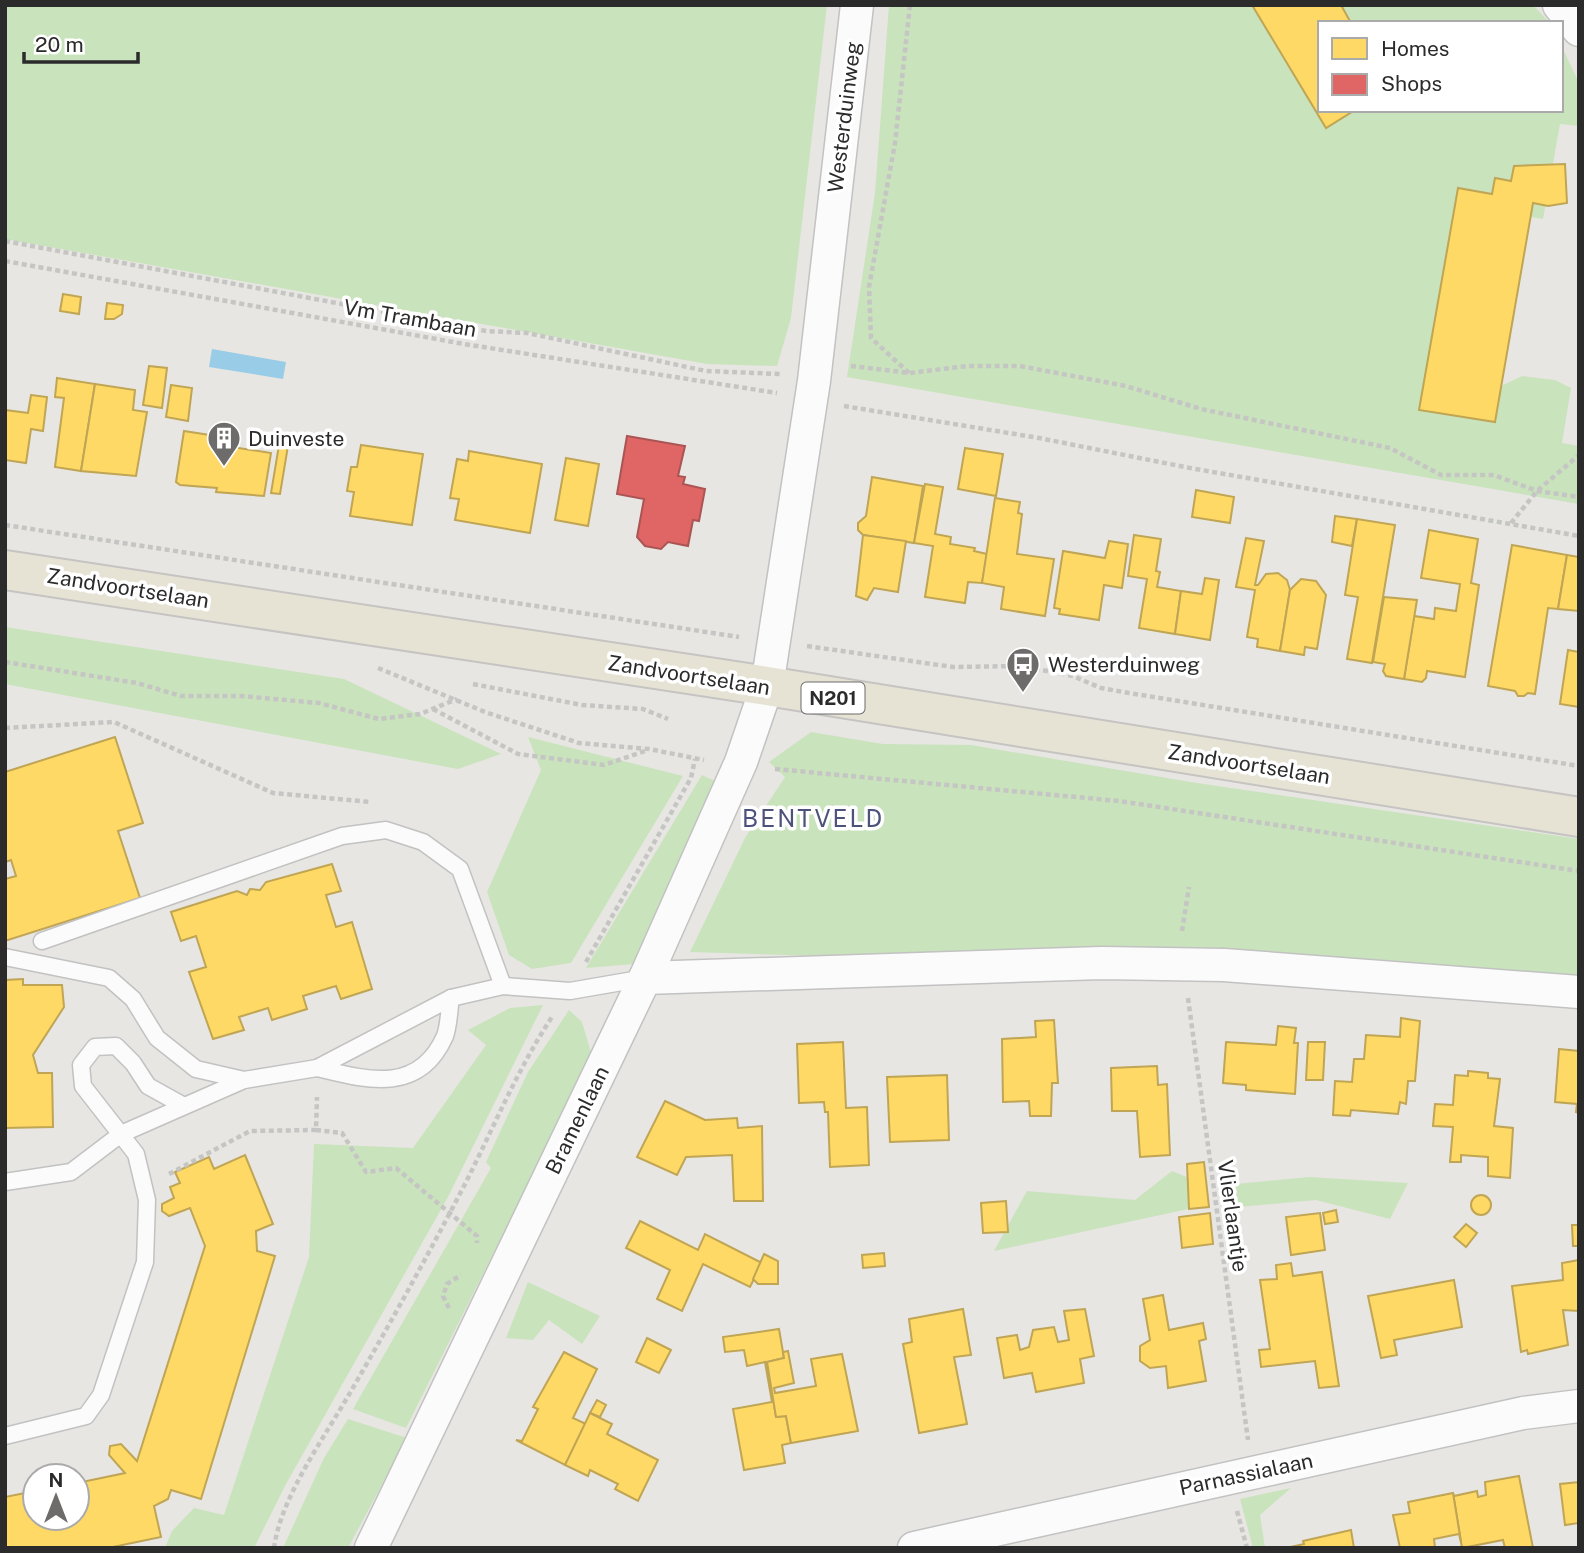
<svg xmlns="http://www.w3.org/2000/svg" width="1584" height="1553" font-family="'Public Sans',sans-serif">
  <rect width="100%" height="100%" fill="#e8e6e2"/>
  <g fill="#c9e3bc">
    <polygon points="5,5 827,5 791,318 777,366 707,364 5,239"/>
    <polygon points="889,5 1533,5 1550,23 1320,23 1320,110 1561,110 1561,45 1579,83 1579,126 1560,124 1543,219 1520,215 1501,386 1522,376 1555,380 1571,388 1562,443 1579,446 1579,504 847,377 875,193"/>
    <polygon points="5,627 344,679 501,754 458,769 5,684"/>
    <polygon points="811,732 883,744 971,745 1197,783 1579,839 1579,980 690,952 745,838 785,777 769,762"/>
    <polygon points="528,737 683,776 571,963 532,969 509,955 487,892 541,770"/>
    <polygon points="702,775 717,782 634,964 586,968"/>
    <polygon points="543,1005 448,1197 286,1484 254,1548 165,1548 172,1531 194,1508 224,1515 309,1257 314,1144 413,1148 486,1045 468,1030 510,1008"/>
    <polygon points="569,1010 582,1022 592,1056 406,1428 353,1409 491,1168 486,1162 528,1072"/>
    <polygon points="1172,1171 1201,1183 1202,1206 994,1251 1027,1191 1135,1200"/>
    <polygon points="1309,1177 1408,1183 1390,1219 1316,1200 1228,1208 1225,1185"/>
    <polygon points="528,1282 600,1316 582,1344 549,1320 533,1340 506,1338"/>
    <polygon points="348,1419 407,1438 348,1548 283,1548 324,1458"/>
    <polygon points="1291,1488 1260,1515 1265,1548 1253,1548 1240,1499"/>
  </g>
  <polygon fill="#99cce7" points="212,349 286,362 283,379 209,367"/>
  <g fill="#ffd966" stroke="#bfa554" stroke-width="2">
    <polygon points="1252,5 1341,5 1351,23 1320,23 1320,110 1355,110 1326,128"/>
    <polygon points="1565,164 1567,203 1548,206 1533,203 1495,422 1419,410 1458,188 1492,194 1495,178 1511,181 1514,166"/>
    <polygon points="63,294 81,297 79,314 60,311"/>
    <polygon points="107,303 123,305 122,314 114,319 105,319"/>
    <polygon points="149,366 167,368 162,408 143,405"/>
    <polygon points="57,378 95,384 81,471 55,467 64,398 55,397"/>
    <polygon points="95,384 135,390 133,410 147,412 136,476 81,471"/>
    <polygon points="171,385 192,388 188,421 166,417"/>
    <polygon points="31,395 47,397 43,431 31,429 26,463 5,460 5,410 28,413"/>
    <polygon points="184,431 216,436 220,445 271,453 264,496 216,492 217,488 180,485 176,482"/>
    <polygon points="279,445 288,446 280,494 271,493"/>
    <polygon points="361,445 423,454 412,525 350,516 354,492 347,491 351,467 357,467"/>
    <polygon points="965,448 1003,454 996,496 958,489"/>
    <polygon points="469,451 542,464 530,533 455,520 459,499 450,498 457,459 468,461"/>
    <polygon points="566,458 599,464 588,526 555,520"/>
    <polygon points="872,477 923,486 914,543 863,535 858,530 858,523 866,516"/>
    <polygon points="925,484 943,487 935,534 951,537 950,544 975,548 974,551 987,554 982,583 968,582 965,603 925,597 933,546 914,543"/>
    <polygon points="1196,490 1234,497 1230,523 1192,517"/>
    <polygon points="995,498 1020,502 1018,513 1022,514 1017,554 1054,559 1045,616 1001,609 1004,587 982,583"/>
    <polygon points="1335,516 1357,519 1352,546 1332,542"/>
    <polygon points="1357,519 1395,525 1372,663 1347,659 1358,597 1345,595"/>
    <polygon points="1429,530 1478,539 1471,583 1479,585 1465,677 1427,671 1426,678 1422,682 1404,679 1414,616 1434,619 1435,608 1456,611 1460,584 1421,578"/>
    <polygon points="863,535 906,541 898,592 874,588 867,600 856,596"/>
    <polygon points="1134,535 1161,539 1156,571 1160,572 1157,587 1181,591 1175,634 1139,628 1147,579 1128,576"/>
    <polygon points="1246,538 1264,541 1255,585 1258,585 1266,574 1278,573 1287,580 1290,590 1280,651 1257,647 1258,639 1247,637 1255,590 1236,587"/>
    <polygon points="1109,541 1128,544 1122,588 1104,585 1099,620 1059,614 1060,609 1054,608 1063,551 1105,558"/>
    <polygon points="1512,545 1567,555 1558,609 1548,608 1535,694 1528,693 1524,696 1518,696 1515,691 1488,686"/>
    <polygon points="1567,555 1579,557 1579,611 1558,609"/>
    <polygon points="1205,578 1219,580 1210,640 1175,634 1181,591 1202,594"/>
    <polygon points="1301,579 1316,581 1326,595 1317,649 1305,647 1304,655 1280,651 1290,590"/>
    <polygon points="1384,597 1417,600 1404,679 1386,676 1383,671 1385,664 1373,662"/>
    <polygon points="1568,650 1579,652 1579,707 1560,704"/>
    <polygon points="115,737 143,823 118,831 140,898 5,941 5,879 16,876 11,860 5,862 5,772"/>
    <polygon points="332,864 341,891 326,895 336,927 352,922 372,989 341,999 336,986 303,996 307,1009 272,1020 268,1008 239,1017 244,1030 213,1039 189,972 206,967 196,936 181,941 171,912 237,891 247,895 250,889 260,890 266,882"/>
    <polygon points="23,979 23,985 62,985 64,1007 33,1055 38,1073 52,1073 53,1127 5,1128 5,980"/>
    <polygon points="1401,1018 1420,1021 1415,1081 1408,1081 1406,1104 1400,1102 1398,1114 1351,1110 1350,1116 1333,1115 1335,1081 1352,1082 1354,1059 1364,1059 1366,1035 1400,1037"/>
    <polygon points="1054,1020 1058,1083 1052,1083 1051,1116 1030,1116 1029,1101 1003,1102 1002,1039 1036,1037 1035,1021"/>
    <polygon points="1278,1026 1296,1028 1294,1043 1298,1043 1295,1094 1246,1090 1246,1085 1223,1083 1226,1042 1276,1045"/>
    <polygon points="843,1042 846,1108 867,1107 869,1165 830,1167 828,1112 825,1112 824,1102 799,1103 797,1044"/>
    <polygon points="1308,1042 1325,1042 1323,1080 1306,1080"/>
    <polygon points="1559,1049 1579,1051 1579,1113 1576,1112 1577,1104 1555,1102"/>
    <polygon points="1157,1066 1158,1085 1167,1084 1170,1155 1140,1157 1137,1111 1112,1111 1111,1068"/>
    <polygon points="1468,1071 1488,1073 1488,1078 1500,1079 1494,1126 1513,1128 1510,1178 1488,1176 1488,1157 1461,1155 1461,1162 1450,1162 1453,1127 1433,1126 1435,1104 1453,1105 1455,1075 1468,1076"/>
    <polygon points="947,1075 949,1140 890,1142 887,1077"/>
    <polygon points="665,1101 705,1120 737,1118 738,1128 762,1126 763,1201 734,1201 732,1155 686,1157 677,1175 637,1157"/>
    <polygon points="245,1155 273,1224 256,1231 257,1251 275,1256 201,1499 171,1490 168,1499 154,1506 161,1537 108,1548 5,1548 5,1497 35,1491 35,1518 77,1518 77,1483 125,1473 109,1455 110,1446 121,1444 137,1461 205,1246 190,1208 169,1216 162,1211 162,1204 174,1198 170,1187 180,1183 175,1172 209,1157 214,1169"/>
    <polygon points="1204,1162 1209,1207 1189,1209 1187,1164"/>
    <circle cx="1481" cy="1205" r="10"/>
    <polygon points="1006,1201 1008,1232 983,1233 981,1203"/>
    <polygon points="1336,1210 1338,1222 1325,1224 1323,1213"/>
    <polygon points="1210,1213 1213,1244 1182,1248 1179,1217"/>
    <polygon points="1320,1213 1325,1250 1291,1255 1286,1217"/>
    <polygon points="640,1221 698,1250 705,1234 762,1263 750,1287 703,1264 682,1311 657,1299 670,1270 626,1248"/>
    <polygon points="1466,1224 1477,1233 1466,1247 1454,1237"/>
    <polygon points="1572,1225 1579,1225 1579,1246 1573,1246"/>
    <polygon points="884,1253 885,1266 863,1268 862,1255"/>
    <polygon points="764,1254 778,1261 778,1284 758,1284 753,1279"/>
    <polygon points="1579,1260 1579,1311 1563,1310 1568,1345 1528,1354 1527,1350 1521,1352 1512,1286 1563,1280 1562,1263"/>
    <polygon points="1291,1263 1293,1276 1322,1272 1339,1386 1319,1388 1315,1361 1261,1367 1259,1350 1270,1349 1260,1280 1277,1279 1276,1265"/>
    <polygon points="1454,1280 1462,1327 1394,1340 1397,1355 1381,1358 1368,1296"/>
    <polygon points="1163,1295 1169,1330 1203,1323 1206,1339 1199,1341 1206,1381 1168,1388 1166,1366 1150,1368 1140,1361 1140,1346 1150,1340 1143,1299"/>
    <polygon points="963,1309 971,1355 954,1357 967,1424 919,1433 903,1344 912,1342 909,1319"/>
    <polygon points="1085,1309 1094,1356 1080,1359 1084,1383 1036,1392 1032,1373 1004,1378 997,1338 1017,1335 1020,1350 1029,1347 1033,1330 1054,1327 1058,1342 1069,1340 1064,1311"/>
    <polygon points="779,1329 784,1358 767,1362 776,1417 786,1416 791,1443 782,1445 785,1463 744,1470 733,1409 772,1402 765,1362 747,1366 744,1350 725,1352 723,1337"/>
    <polygon points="647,1338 671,1350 659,1373 636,1362"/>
    <polygon points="788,1351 794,1383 774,1388 775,1393 816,1386 811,1359 842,1354 858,1431 791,1443 786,1416 776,1417 767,1362 784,1358 783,1352"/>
    <polygon points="564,1352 597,1369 573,1418 586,1424 565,1465 516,1440 522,1441 538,1409 533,1407"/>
    <polygon points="597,1400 606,1405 600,1417 590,1413"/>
    <polygon points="590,1413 612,1424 607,1434 658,1460 638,1501 615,1489 618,1484 590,1470 588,1476 565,1465"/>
    <polygon points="1519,1476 1533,1548 1505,1548 1503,1540 1462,1548 1453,1493 1454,1496 1477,1491 1478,1497 1486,1495 1485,1482"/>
    <polygon points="1579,1482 1579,1523 1565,1525 1560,1484"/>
    <polygon points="1453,1493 1461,1542 1459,1534 1434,1539 1435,1548 1400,1548 1393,1515 1410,1513 1408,1502"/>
    <polygon points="1351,1530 1354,1548 1286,1548 1304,1544 1303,1541"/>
  </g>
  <polygon fill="#e06666" stroke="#aa5454" stroke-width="2" points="627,436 685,446 678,476 685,477 683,484 705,489 699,521 693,520 688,546 668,542 661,549 645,546 637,537 644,499 617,494"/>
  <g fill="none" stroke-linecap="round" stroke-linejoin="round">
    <defs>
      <g id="service">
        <polyline points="42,941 342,836 386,830 423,842 460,869 503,986"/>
        <polyline points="5,957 109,978 133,999 157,1038 196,1069 244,1080"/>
        <path d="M317 1068C367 1080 419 1095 445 1036 449 1025 449 1010 451 998"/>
        <polyline points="5,1182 71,1172 121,1134 244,1080 317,1068 451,998 503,986 570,991 645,978"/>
        <polyline points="5,1436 86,1416 101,1395 145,1262 147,1200 136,1154 83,1086 81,1065 95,1047 116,1046 133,1063 148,1086 184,1106"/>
      </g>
      <g id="minor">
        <polyline points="1559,5 1579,30"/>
        <polyline points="645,978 1102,963 1224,965 1579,992"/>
        <polyline points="371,1548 645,978 741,762 767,686 814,381 857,5"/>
        <polyline points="914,1548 1523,1413 1579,1406"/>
      </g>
      <polyline id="primary" points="5,570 767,686 1579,817"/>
    </defs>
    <use href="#service" stroke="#c2c2c2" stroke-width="19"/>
    <use href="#minor" stroke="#c2c2c2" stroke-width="35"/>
    <use href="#primary" stroke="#c5c4c2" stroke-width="42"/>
    <g stroke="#c5c5c4" stroke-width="4.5" stroke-dasharray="5 3.5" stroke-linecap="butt">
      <polyline points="5,241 486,331 527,333 706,371 780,374"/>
      <polyline points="5,261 464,344 777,393"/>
      <polyline points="851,366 910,373 967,366 1020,366 1126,386 1201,409 1390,448 1441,475 1494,475 1537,491 1579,497"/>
      <polyline points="909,373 871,338 869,287 895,143 910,5"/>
      <polyline points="844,406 1039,438 1190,468 1579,536"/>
      <polyline points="1511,523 1537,491 1579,455"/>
      <polyline points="5,525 739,637"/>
      <polyline points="807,646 953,667 1021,666 1073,676 1101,688 1129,693 1579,766"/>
      <polyline points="5,662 137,683 181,696 241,696 319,703 379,719 420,714 457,699"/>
      <polyline points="378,668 485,712 579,743 649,749 704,760"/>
      <polyline points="473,684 582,705 643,709 668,719"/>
      <polyline points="433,709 518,754 604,765 645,751"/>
      <polyline points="5,728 114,722 273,793 370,802"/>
      <polyline points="775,769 1119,801 1579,871"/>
      <polyline points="1182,931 1189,887"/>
      <polyline points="586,962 691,778 695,759"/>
      <polyline points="1188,998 1248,1440"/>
      <polyline points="316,1130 342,1133 366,1172 396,1168 477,1236 477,1243"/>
      <polyline points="169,1174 250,1131 316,1130 317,1097"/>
      <polyline points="449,1308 443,1296 447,1284 461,1275"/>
      <polyline points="1237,1511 1247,1548"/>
      <path d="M274 1548C281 1496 325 1437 351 1391 390 1324 428 1255 464 1186 493 1129 517 1070 552 1017"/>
    </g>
    <use href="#service" stroke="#fcfbfb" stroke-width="16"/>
    <use href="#minor" stroke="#fcfbfb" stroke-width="32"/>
    <use href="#primary" stroke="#e6e3d5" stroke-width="38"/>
  </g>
  <defs>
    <symbol id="building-pin" viewBox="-11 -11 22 30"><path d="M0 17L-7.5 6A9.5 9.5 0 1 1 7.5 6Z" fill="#6d6c6b" stroke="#fff"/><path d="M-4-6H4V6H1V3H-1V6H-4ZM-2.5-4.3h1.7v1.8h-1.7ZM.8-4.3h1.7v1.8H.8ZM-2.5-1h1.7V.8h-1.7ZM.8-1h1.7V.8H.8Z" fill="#fff"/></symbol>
    <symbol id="bus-pin" viewBox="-11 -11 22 30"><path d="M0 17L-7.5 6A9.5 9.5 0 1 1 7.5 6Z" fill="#6d6c6b" stroke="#fff"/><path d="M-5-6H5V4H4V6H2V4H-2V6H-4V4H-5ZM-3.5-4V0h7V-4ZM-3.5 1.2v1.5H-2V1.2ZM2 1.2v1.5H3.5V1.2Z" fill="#fff"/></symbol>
  </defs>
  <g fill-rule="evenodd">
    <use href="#building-pin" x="205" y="419" width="38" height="52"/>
    <use href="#bus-pin" x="1004" y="645" width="38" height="52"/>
  </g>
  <g text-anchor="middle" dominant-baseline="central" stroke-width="7" stroke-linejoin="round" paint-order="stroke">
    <rect fill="#fff" stroke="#6b6b6b" stroke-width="2" x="801.5" y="682.5" width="63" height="31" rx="5"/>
    <g font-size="19" font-weight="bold" fill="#2b2b2b">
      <text x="833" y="698">N201</text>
    </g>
    <g font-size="21" fill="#2b2b2b" stroke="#fff">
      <text transform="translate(844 117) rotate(-83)">Westerduinweg</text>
      <text transform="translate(410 318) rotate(10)">Vm Trambaan</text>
      <text transform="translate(128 588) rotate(9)">Zandvoortselaan</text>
      <text transform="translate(689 675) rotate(9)">Zandvoortselaan</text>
      <text transform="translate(1249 764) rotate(9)">Zandvoortselaan</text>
      <text transform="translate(577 1120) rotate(-64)">Bramenlaan</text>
      <text transform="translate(1233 1216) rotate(82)">Vlierlaantje</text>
      <text transform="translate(1246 1474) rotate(-12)">Parnassialaan</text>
    </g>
    <g font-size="21" fill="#2b2b2b" stroke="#fff" text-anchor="start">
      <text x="248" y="438">Duinveste</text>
      <text x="1048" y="664">Westerduinweg</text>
    </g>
    <g font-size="24" letter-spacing="2" fill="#4d527a" stroke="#fff">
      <text x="813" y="818">BENTVELD</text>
    </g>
  </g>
  <rect width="1584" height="1553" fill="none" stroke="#2b2b2b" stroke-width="14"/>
  <rect x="1318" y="21" width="245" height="91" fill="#ffffff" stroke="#aaaaaa" stroke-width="2"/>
  <rect x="1332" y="38" width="35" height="21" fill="#ffd966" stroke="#aaaaaa" stroke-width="2"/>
  <text x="1381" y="56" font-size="21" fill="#2b2b2b">Homes</text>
  <rect x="1332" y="74" width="35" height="21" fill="#e06666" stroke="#aaaaaa" stroke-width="2"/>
  <text x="1381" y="91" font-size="21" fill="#2b2b2b">Shops</text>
  <g transform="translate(56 1497)"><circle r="33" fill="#ffffff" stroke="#aaaaaa" stroke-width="2"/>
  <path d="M0-5L12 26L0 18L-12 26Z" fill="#6d6c6b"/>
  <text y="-10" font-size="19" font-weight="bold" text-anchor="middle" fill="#2b2b2b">N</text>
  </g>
  <path d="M24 52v10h114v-10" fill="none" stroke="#2b2b2b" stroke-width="3.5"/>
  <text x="35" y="52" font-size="21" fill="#2b2b2b" stroke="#ffffff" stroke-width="5" paint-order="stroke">20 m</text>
</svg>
